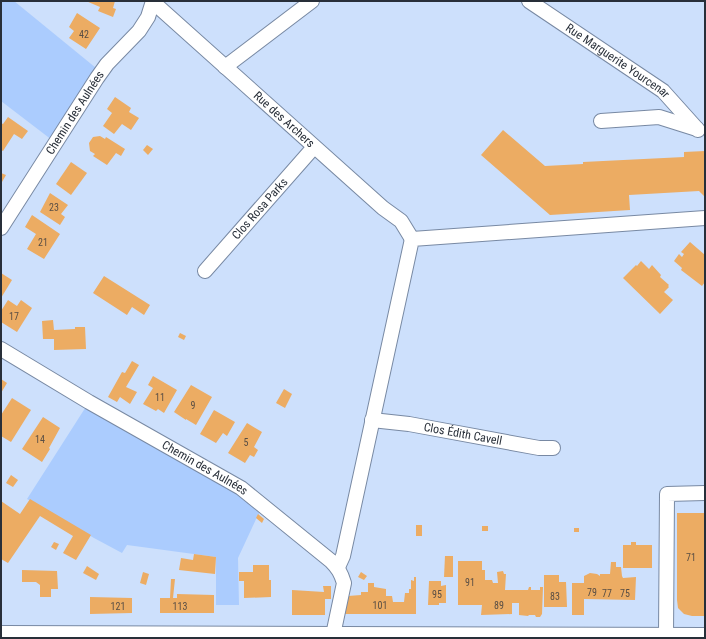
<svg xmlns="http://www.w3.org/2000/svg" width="706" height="639" font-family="'Roboto Condensed',sans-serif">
  <rect width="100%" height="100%" fill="#cde0fc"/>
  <g fill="#abccfe">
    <polygon points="1,1 14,1 96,68 52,140 1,101"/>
    <polygon points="89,402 264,506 257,517 238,558 239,605 216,605 216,557 127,545 122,553 94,538 27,499"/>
  </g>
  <g fill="#ecac63">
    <polygon points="86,1 115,1 113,8 116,9 113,17 98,11 100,7"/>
    <polygon points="77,13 100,28 86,49 69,38 74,31 69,27"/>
    <polygon points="115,97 131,108 129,112 139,118 131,130 122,124 114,134 103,126 112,113 107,109"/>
    <polygon points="8,117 28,131 22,139 14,134 3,151 1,150 1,123 3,124"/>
    <polygon points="503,130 545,166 583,164 583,162 684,157 684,152 705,151 705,197 699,191 629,195 630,210 550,215 481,155"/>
    <polygon points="100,136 105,139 106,137 125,149 121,156 116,153 107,165 93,156 95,154 90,151 89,143 93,137"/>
    <polygon points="147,145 153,149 148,155 143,150"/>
    <polygon points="71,162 87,173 71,195 56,184"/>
    <polygon points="1,173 6,175 2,182 1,181"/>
    <polygon points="50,193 68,205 61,214 65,217 60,225 40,212"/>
    <polygon points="32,215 60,234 44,259 27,249 36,234 25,227"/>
    <polygon points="690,242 705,255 705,282 702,286 681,270 682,268 674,261 679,254 682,257 684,254 681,252"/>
    <polygon points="641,261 649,269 652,265 661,275 660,277 669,285 668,286 669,287 664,292 673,300 660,314 623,278 636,265 637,266"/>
    <polygon points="1,273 12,280 1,298"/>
    <polygon points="104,276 150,305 144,315 132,307 127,315 93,293"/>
    <polygon points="8,300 17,306 21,300 32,308 17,332 1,322 1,311"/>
    <polygon points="53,320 54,330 75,329 75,327 85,327 86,349 54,350 54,339 43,339 42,321"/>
    <polygon points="180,333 186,336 184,340 178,337"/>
    <polygon points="132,361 139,365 126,387 137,392 130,404 120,397 117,402 108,397 122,372 125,373"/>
    <polygon points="153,376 177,390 164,413 158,409 156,411 143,404 153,388 148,385"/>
    <polygon points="1,379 7,383 1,393"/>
    <polygon points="191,385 212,397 196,425 186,419 186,420 174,412"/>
    <polygon points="284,389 292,394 285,408 276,403"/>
    <polygon points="12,398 31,410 11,442 1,436 1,415"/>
    <polygon points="214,410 235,422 227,436 223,433 216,443 200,434"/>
    <polygon points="43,417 60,428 49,448 50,449 42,462 22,449"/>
    <polygon points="247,423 262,432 254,447 258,450 254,457 250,455 245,463 228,453"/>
    <polygon points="11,475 18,480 13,487 6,483"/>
    <polygon points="30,499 91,535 76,560 63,553 73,536 40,516 8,563 1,559 1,501 20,514"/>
    <polygon points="677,513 705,513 705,616 692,616 684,614 678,608 677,600"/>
    <polygon points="258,514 264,519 262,523 256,518"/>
    <rect x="416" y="525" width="6" height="11"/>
    <rect x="482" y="526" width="6" height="5"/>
    <rect x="574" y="528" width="5" height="4"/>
    <polygon points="54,542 59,544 56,550 51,547"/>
    <polygon points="631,542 636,542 636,545 652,545 652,568 623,568 623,545 631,545"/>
    <polygon points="194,554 216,557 215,574 179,570 181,558 193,560"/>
    <polygon points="445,556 453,556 453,577 444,577"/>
    <polygon points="458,561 482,561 482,570 485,570 485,580 492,580 493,583 498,583 497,572 503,571 504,574 506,574 505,590 528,590 529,587 531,587 531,590 540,590 540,587 543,587 542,614 540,617 536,617 535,615 529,615 528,616 519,615 519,603 512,603 512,614 481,615 482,605 458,605"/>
    <polygon points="611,562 616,562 616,567 621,567 622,576 623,578 636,577 635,600 584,599 584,615 572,615 572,583 584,583 584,576 590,573 597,574 600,576 600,574 610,574"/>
    <polygon points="253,565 269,565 269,580 271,580 271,597 244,598 244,581 239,581 239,572 253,572"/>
    <polygon points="87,566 99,574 96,580 83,573"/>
    <polygon points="22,570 57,571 58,589 51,589 51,597 40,597 40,585 36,582 22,582"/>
    <polygon points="143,572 149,574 146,585 140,583"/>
    <polygon points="361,572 367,576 364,580 358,577"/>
    <polygon points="544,575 559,575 559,582 566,582 567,607 544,607"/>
    <polygon points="414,577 416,577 416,614 345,614 348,596 361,595 361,592 368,592 368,583 374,583 374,587 386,589 386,596 392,596 393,602 404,602 405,593 409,593 409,589 411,589 411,580 414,581"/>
    <polygon points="171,579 175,579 173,598 177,598 177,594 214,595 214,613 160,613 160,598 170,598"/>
    <polygon points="429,581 441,581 441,586 446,585 446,603 439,603 439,605 428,605"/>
    <polygon points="323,586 331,586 331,599 325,599 325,615 292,615 292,590 324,592"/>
    <polygon points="90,597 132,598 132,613 90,614"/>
  </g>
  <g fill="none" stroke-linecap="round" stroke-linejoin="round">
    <defs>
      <g id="minor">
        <path id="s1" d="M529 1 663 91 698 130"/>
        <path id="s2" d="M153 2 383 208 401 221 412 239"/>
        <polyline points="225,67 312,1"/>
        <polyline points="601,121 659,117 697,129"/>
        <path id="s3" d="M1 228 97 78 107 64 139 31 148 17 153 1"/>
        <path id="s4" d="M205 271 314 147"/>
        <path id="s5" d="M1 349 89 402 241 488 331 561C338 568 341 573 344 583L333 635"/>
        <path id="s6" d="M372 420 409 424 539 448H553"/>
        <polyline points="338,567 343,556 412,239 705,218"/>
        <polyline points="666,636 667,494 705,493"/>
      </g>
      <polyline id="major" points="1,635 705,637"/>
    </defs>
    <use href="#minor" stroke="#7889a3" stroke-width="16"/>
    <use href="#major" stroke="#7889a3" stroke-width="20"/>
    <use href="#minor" stroke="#fff" stroke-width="14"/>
    <use href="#major" stroke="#fff" stroke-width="18"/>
  </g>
  <g text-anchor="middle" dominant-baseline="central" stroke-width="3" stroke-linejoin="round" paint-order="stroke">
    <g font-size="10" fill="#594e44">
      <text x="84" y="34">42</text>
      <text x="54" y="207">23</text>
      <text x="43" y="242">21</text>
      <text x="14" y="316">17</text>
      <text x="160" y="397">11</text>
      <text x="193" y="405">9</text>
      <text x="40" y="439">14</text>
      <text x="246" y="442">5</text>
      <text x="691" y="557">71</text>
      <text x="470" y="582">91</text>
      <text x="592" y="592">79</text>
      <text x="607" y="593">77</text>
      <text x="625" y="593">75</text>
      <text x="437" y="594">95</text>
      <text x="555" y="596">83</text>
      <text x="380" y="605">101</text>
      <text x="499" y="605">89</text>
      <text x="118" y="606">121</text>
      <text x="180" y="606">113</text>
    </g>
    <g font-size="12" fill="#282f39" stroke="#fff">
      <text stroke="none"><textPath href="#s1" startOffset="107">Rue Marguerite Yourcenar</textPath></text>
      <text stroke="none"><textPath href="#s3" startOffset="137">Chemin des Aulnées</textPath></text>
      <text stroke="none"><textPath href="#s2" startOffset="176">Rue des Archers</textPath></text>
      <text stroke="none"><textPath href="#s4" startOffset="83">Clos Rosa Parks</textPath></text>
      <text stroke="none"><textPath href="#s6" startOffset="92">Clos Édith Cavell</textPath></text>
      <text stroke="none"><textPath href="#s5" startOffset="236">Chemin des Aulnées</textPath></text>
    </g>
  </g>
  <rect width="706" height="639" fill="none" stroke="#282f39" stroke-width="4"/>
</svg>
